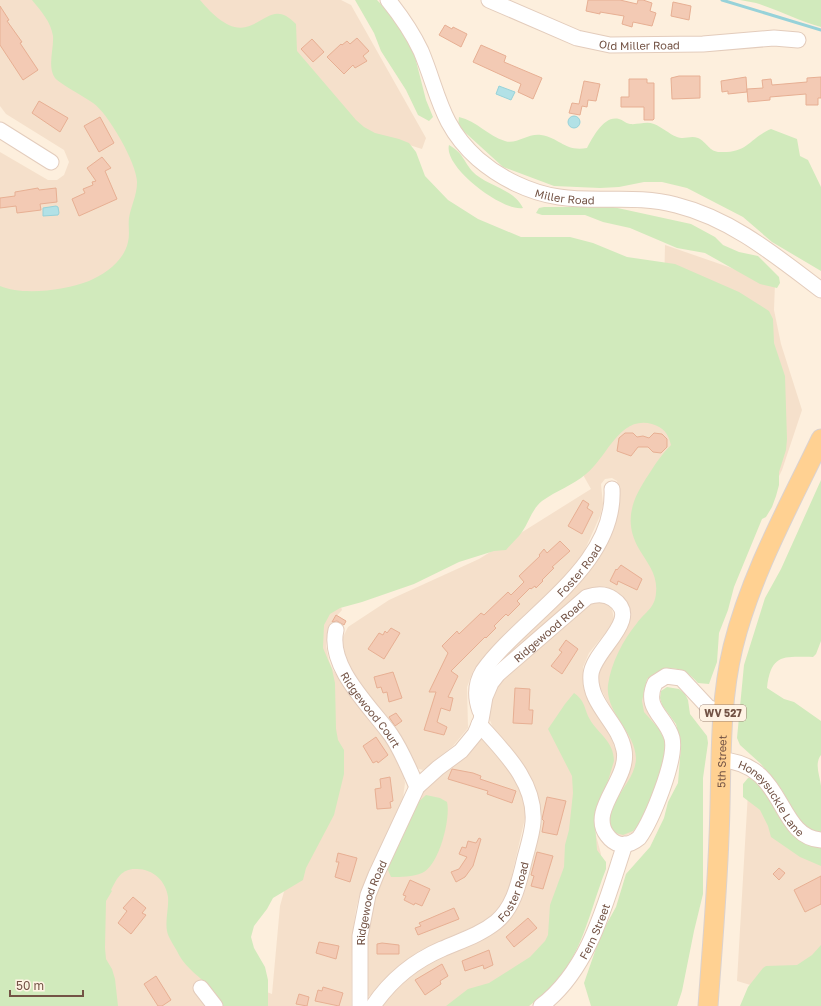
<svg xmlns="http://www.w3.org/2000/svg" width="821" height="1006" font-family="'Golos Text',sans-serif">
  <rect width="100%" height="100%" fill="#fdefdd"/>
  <g fill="#f5e0cb">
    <polygon points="0,0 341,0 351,5 426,138 422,149 280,104 0,417 0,152 48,180 57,180 64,175 69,162 64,150 6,114 0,106"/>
    <polygon points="665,245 775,283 774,310 781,344 802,410 782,470 729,578 711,627 700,682 695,675 677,665 666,665 657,668 651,674 647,683 647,703 650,712 664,732 667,741 667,750 665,760 635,828 632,833 622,837 617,836 611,831 606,821 606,815 626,778 630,765 629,744 597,681 599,663 622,635 627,625 628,616 626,604 620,596 612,591 601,588 591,588 582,593 517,646 499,662 485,679 505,652 570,592 595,561 611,528 620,492 617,481 612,478 605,479 601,484 603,504 600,516 583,554 571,571 505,633 484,657 473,671 467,687 468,728 453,746 423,770 416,768 402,741 343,660 340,643 348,627 389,600 479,559 591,489 522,366 664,290"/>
    <polygon points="0,473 219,974 272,994 280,906 307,809 298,613 341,607 342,610 334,619 327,636 326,646 329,661 333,670 386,740 402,769 405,783 403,798 360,893 356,909 352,938 351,1006 215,1006 202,987 195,993 205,1006 0,1006"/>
    <polygon points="597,601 605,602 609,605 612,609 614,619 611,626 589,653 583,667 583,682 587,694 611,738 617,753 617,761 594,828 601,854 579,940 529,1006 381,1006 386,999 415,970 495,930 538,824 491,723 488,715 492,694 505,674 586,607"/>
    <polygon points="479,737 484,738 515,779 520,786 526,809 525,818 508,892 500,906 486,921 419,951 394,970 371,995 367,997 365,937 372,901 422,794 430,782"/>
    <polygon points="749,775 754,780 790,837 821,849 821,1006 737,981"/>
  </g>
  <g fill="#d1eabc">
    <path d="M32 0H200C210 12 229 32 246 27 267 21 275 2 296 24L297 51 356 120 364 127 375 133 399 139 409 143 416 152 425 176 448 200 478 219 521 237H570L593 243 627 257 675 264 739 292 769 311 773 319 774 343 785 376 787 439 786 450 779 472V485L776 496 772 507 766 517 762 519 734 587 728 610 719 633 717 662 709 684 698 683C681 664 667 665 647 679L642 701 644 712 659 729 664 739 666 750 664 772 642 823 633 831 623 835 612 832 608 821C610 814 612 807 616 801 623 787 636 774 636 758 635 731 605 713 608 685 611 663 623 640 637 623 645 612 655 608 656 593 658 575 648 564 639 549 623 521 632 499 649 474 656 463 662 454 671 445 668 433 664 428 652 424 619 415 607 458 586 474 573 485 556 491 542 501 532 509 529 522 522 532 518 538 511 544 506 550L494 551 459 562 414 584 362 602 340 608 330 614 324 625 323 648 332 669 335 683 336 729 338 740 344 750V774L334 815 306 868 303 880 273 898 267 909 254 926 251 937 254 948 265 967 268 980V1006H223C220 1000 216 993 211 988 201 978 186 968 179 955 176 948 168 938 167 931 165 920 169 908 168 897 166 881 153 869 137 869 122 868 117 878 111 890L112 891 106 901 105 948 106 959 112 969 115 979 118 1006H0V286C23 296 66 290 89 281 105 274 124 261 128 242 130 234 128 226 129 218 131 206 137 195 137 183 138 165 108 113 93 103 85 97 60 84 55 78 47 67 54 49 53 36 51 22 41 11 32 0Z"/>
    <polygon points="355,0 377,0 392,16 414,53 426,100 433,117 429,121 418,115 406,90 381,51 374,33"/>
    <path d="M740 0H821V27C799 21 778 10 756 3 751 2 745 1 740 0Z"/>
    <path d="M459 117C477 121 488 136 505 141 516 145 528 133 541 135 560 138 565 152 587 148 593 137 604 115 619 119 623 120 625 123 630 124 638 125 646 121 654 124 662 127 669 134 677 137 685 140 690 135 698 138 707 142 709 152 720 152 749 153 749 138 771 129L797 139 800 156 808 160 821 187V271L772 242 743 217 687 188 662 182H644L619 187 600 188 554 186 503 167 458 126Z"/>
    <path d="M449 145C463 153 463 160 472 171 486 186 513 188 523 208 503 212 443 167 449 145Z"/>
    <polygon points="544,207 613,207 691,224 715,237 723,245 739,252 758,256 779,277 780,283 777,288 760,284 705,253 677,248 630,228 603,222 585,215 542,215 536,213 539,208"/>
    <path d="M821 480V641L816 654 813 657C784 657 771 653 767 688L784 699 794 702 821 721V755C814 764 820 776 821 786 821 801 821 818 821 834L814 833 803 824 791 808 782 790 761 764 740 745 737 738 744 665 765 598 781 569Z"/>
    <polygon points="667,687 679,689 685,694 688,700 690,714 707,736 708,743 703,778 703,894 694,931 682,991 677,1006 591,1006 584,983 601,934 616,907 626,874 650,847 664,818 668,802 678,783 681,746 676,724 662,705 660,698 661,691"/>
    <path d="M574 693C584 700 584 706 588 716 596 733 614 740 614 761L595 824 597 850 606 862V869C585 923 581 970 529 1006H446L468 989 489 983 530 957 545 941 548 935 550 905 564 867 565 845 569 830 573 793 572 776 548 729 565 704Z"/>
    <path d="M748 778C768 779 779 826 795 837 802 843 812 844 821 846V866L800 857 771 837 768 826 760 810 743 797V784Z"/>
    <path d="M426 795 440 798 447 802C451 818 439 866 422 873 413 877 401 877 391 877L388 870 389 862 397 848 414 806Z"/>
    <polygon points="821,945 821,1006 740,1006 748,987 763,968 766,966 797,965 812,955"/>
  </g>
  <g fill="#b2e1e6" stroke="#97d2d9">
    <polygon points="499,86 515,92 511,100 496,94"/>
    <circle cx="574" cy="122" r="6"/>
    <polygon points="56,206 58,207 59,213 58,215 43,216 43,208"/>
  </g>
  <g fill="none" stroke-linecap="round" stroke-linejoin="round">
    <polyline stroke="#97d2d9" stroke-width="3" points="722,0 821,30"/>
  </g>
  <g fill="#f3cab4" stroke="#e7af93">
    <polygon points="588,0 620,0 637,4 638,0 643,0 652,3 650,11 656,13 652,26 633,22 632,27 622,24 624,16 600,12 600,14 586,11"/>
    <polygon points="673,2 691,6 689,20 671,16"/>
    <polygon points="0,6 9,20 7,21 22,42 20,43 38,70 23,80 0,45"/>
    <polygon points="445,25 452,29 453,27 467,34 461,47 439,35"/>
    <polygon points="357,38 369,51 363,56 367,61 355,68 353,65 344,74 327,57 341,44 342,45 347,41 350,44"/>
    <polygon points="312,39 324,52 313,62 301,49"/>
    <polygon points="481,45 506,56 504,62 542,78 533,99 518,92 521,84 473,62"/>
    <polygon points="679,76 700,76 700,98 672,99 671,78"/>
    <polygon points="746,77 747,92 728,94 728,91 722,92 721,81"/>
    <polygon points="821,77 821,98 818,98 818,105 806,105 806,94 770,97 770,100 748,102 747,89 763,88 762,80 771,79 772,85 807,82 807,78"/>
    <polygon points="629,79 647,79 647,83 654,83 654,119 653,120 644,120 644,107 621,107 621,97 629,97"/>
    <polygon points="584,81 600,84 596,101 588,100 587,107 582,106 580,115 569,113 572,103 579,104"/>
    <polygon points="39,101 68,118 60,132 32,113"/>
    <polygon points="100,117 114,143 99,152 84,126"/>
    <polygon points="102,157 111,168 105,171 117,199 79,216 72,199 85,193 83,189 93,185 92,182 96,181 87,168"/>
    <polygon points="38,188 39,190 56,188 57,202 40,204 41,210 17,213 16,206 0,208 0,198 15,196 15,192"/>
    <polygon points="625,433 633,433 637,437 643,436 649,438 654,433 662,434 667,439 667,447 661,453 653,452 648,447 638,447 631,456 617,451 619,438"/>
    <polygon points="583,500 589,504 587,508 593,512 582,534 568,526"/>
    <polygon points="560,541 570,551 552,567 554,568 542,580 543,581 536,588 535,586 531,589 530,588 517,601 520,604 508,616 506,614 494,626 496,628 486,638 485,637 451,671 458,676 448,697 453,698 450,711 441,708 437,722 447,727 444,735 424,730 436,692 429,692 448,653 442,646 457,631 459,634 481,613 484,615 508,592 511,595 524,582 519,576 540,556 539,555 544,549 547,553"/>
    <polygon points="621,565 642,579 637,590 618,581 617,585 610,581 616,569 617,570"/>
    <polygon points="336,615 346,621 344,625 337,621 332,622"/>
    <polygon points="391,628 400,633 384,659 368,649 379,633 383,635 385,631 387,633"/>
    <polygon points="566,640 578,649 562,674 551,666 562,652 559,650"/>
    <polygon points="393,672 402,698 389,702 387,692 383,693 381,687 377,688 374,677"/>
    <polygon points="515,688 530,689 529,710 533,710 532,724 513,723"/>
    <polygon points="396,713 402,721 395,726 389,717"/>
    <polygon points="376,737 388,755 378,763 377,761 373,763 363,746"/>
    <polygon points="452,769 473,773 481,776 480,779 516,791 512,803 487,794 488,791 448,779"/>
    <polygon points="390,777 393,801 390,802 391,808 377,809 375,789 381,788 380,779"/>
    <polygon points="547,797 566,801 557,835 542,832 544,821 542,819"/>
    <polygon points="479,838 481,839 473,866 465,877 456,882 451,872 459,869 467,857 459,854 462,847 466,848 468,841 476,843"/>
    <polygon points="537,852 553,856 543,889 531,886 534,876 531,875"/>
    <polygon points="338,853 357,858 350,882 335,877 339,862 336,862"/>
    <polygon points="779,868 785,873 779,880 773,874"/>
    <polygon points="821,876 821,904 805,912 794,890"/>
    <polygon points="410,880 430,889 422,906 415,903 414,905 404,900 406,896 403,895"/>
    <polygon points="133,897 146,908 142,913 146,915 131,934 118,923 127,911 123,908"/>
    <polygon points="454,908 459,919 418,935 415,928 421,926 419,923"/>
    <polygon points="528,918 537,928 514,947 506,937"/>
    <polygon points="319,942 339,946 336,959 316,953"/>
    <polygon points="382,943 399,945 399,954 377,954 377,944"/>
    <polygon points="489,950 493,965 484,969 483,965 465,971 462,961"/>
    <polygon points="442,964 448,976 440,981 441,984 425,995 415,980"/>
    <polygon points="156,976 171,1000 162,1006 158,1006 144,984"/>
    <polygon points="323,987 343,993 339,1006 315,1001 318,990 322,991"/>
    <polygon points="299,994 309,997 307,1006 296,1004"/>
  </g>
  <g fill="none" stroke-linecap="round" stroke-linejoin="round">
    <defs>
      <g id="minor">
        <path id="s1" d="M388 0C401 16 412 32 421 51 439 94 440 125 478 159 500 178 530 193 559 197 598 203 636 194 676 205 732 219 776 256 821 290"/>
        <path id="s2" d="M489 0 577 38 610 45 703 44 774 38 798 40"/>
        <polyline points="0,130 51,162"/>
        <path id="s3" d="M336 630C327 667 371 707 391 735 402 751 409 769 417 787"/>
        <path id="s4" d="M480 711C475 697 475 684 483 671 522 616 616 567 612 489"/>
        <path id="s5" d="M721 760C786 763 776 837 821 840"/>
        <polyline points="201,988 215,1006"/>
        <path id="s6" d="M360 1006V936L368 895 376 875 417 787 438 768 461 751 475 734 481 720 485 697 491 683 498 674 587 597C596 594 605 593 613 599 643 619 594 649 591 674 588 704 619 722 624 750 630 779 588 810 607 835 610 839 615 843 619 844 627 846 633 843 639 838 652 820 677 759 672 738 666 716 643 709 655 683L666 676 681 678 708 707 723 714"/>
        <path id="s7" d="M373 1006C390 981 414 961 442 949 460 941 480 935 496 922 513 908 518 886 523 866 526 852 532 836 533 822 536 782 504 752 479 724"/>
        <path id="s8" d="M541 1006C591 968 606 900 625 844"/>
      </g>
      <g id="major">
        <path id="s9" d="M708 1006C712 950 717 893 719 837 722 774 718 709 733 647 751 574 789 506 821 439"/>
      </g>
    </defs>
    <use href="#minor" stroke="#e3ccbc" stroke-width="17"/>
    <use href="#major" stroke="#dbd2cf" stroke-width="21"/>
    <use href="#minor" stroke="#fff" stroke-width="15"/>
    <use href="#major" stroke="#ffd192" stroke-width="19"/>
  </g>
  <g text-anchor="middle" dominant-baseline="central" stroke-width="3" stroke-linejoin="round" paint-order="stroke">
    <rect fill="#fff3e4" stroke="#9d8375" stroke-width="1" x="700" y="705" width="46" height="16" rx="3"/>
    <g font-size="10" font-weight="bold" fill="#735345">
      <text x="723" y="713">WV 527</text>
    </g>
    <g font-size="11" fill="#735345" stroke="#fff3e4">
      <text stroke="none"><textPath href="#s2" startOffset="159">Old Miller Road</textPath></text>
      <text stroke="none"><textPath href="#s1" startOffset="281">Miller Road</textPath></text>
      <text stroke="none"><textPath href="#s4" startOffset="181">Foster Road</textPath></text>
      <text stroke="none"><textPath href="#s6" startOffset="441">Ridgewood Road</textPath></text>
      <text stroke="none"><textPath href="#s3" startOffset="90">Ridgewood Court</textPath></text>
      <text stroke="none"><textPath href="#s9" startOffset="245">5th Street</textPath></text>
      <text stroke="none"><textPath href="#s5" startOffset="67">Honeysuckle Lane</textPath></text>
      <text stroke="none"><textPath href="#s7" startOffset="187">Foster Road</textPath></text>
      <text stroke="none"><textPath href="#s6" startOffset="105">Ridgewood Road</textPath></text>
      <text stroke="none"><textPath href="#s8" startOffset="93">Fern Street</textPath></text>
    </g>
  </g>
  <path d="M10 990v6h73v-6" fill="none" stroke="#735345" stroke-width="2"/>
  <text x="16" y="990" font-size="12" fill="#735345" stroke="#fff3e4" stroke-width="3" paint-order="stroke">50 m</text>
</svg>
